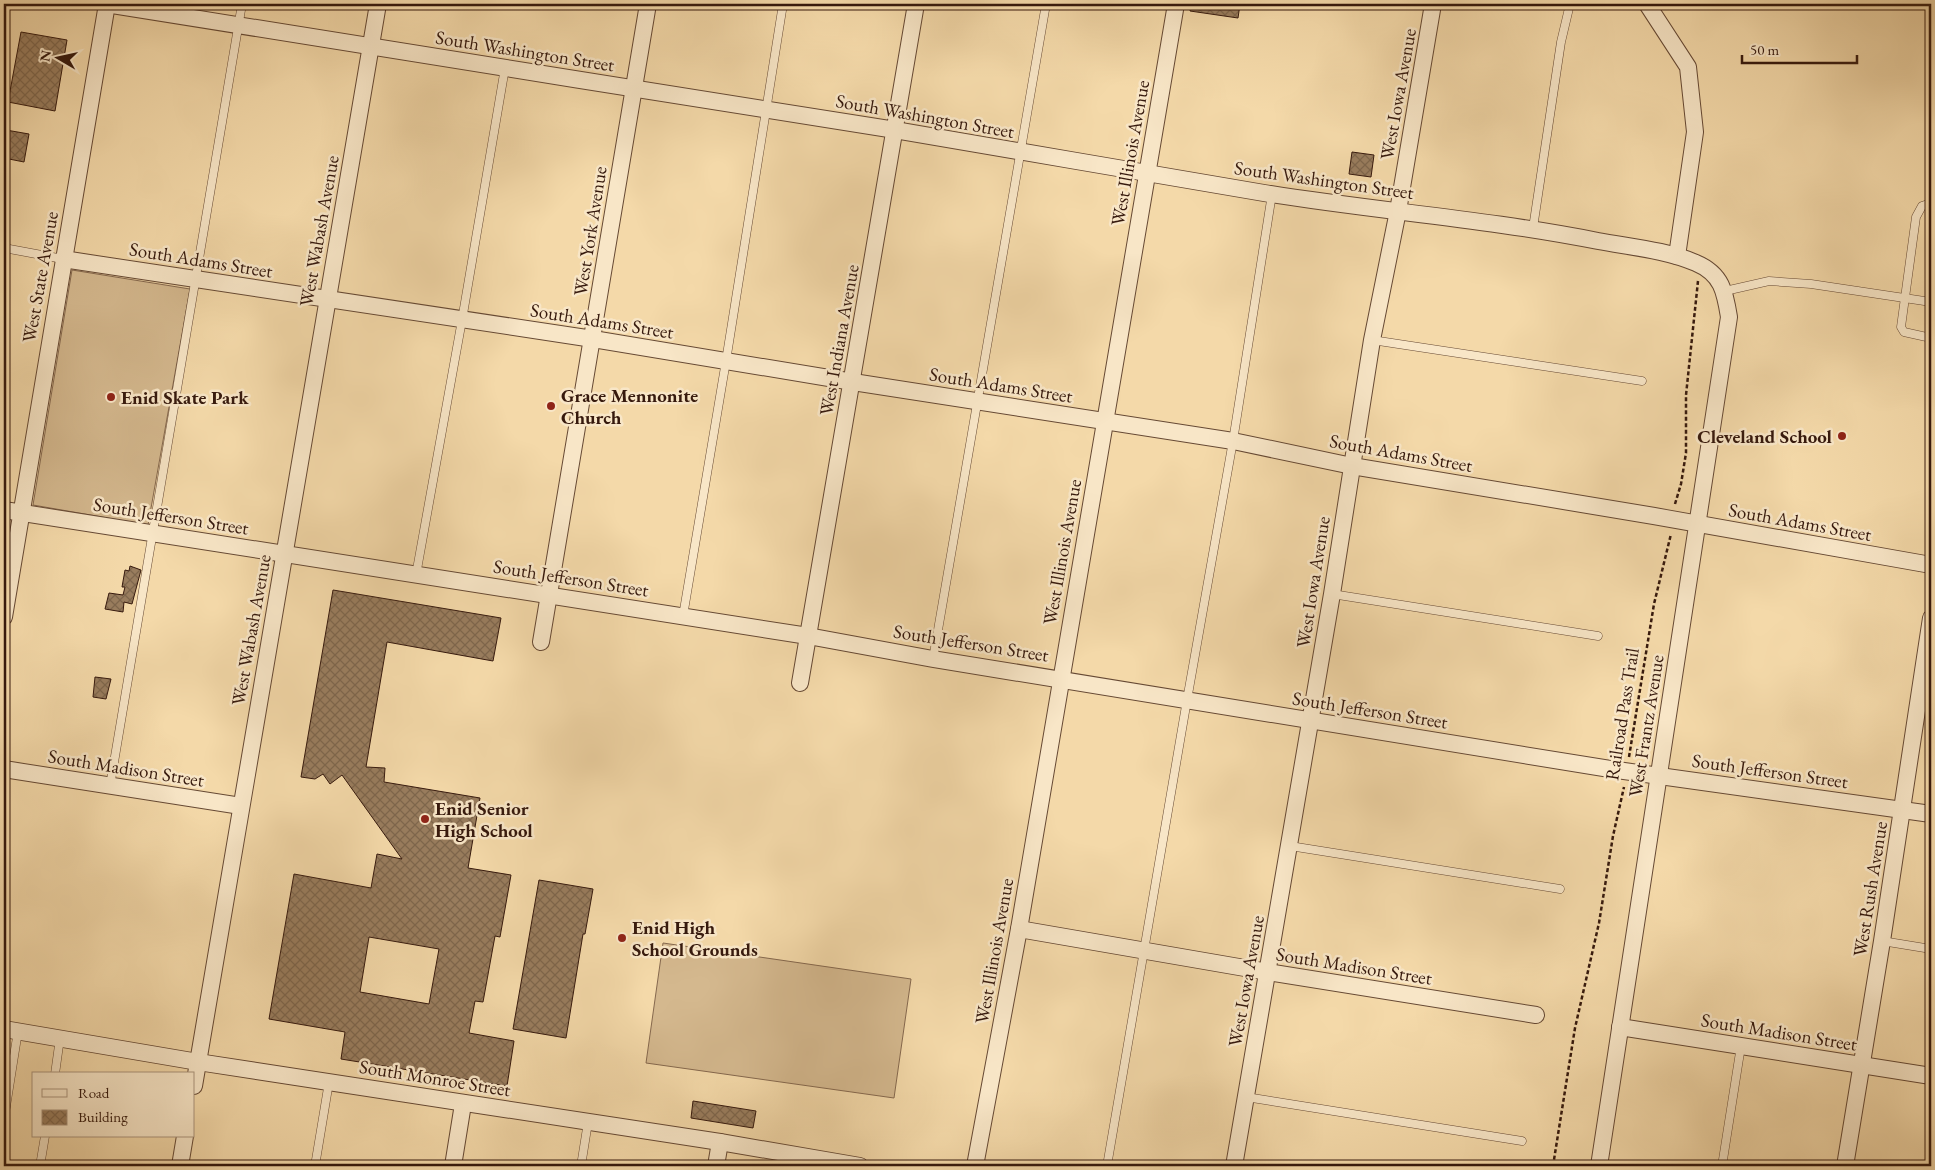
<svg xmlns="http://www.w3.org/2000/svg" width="1935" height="1170" font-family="'EB Garamond',serif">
  <defs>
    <pattern id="building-cross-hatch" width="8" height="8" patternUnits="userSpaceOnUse" patternTransform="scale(1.25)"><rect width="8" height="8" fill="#997d5e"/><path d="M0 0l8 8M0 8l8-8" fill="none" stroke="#7e664c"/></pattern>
  </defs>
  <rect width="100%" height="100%" fill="#f4d9a9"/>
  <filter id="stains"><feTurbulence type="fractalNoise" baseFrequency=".004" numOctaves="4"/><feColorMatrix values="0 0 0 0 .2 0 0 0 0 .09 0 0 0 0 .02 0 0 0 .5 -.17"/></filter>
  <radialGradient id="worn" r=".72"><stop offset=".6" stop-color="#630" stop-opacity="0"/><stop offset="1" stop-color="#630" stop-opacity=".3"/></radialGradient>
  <g fill="#d4b88e" stroke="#85684e">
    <polygon points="72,270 190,289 148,525 33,505"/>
    <polygon points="663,943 911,979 894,1098 646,1063"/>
  </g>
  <g fill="url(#building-cross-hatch)" stroke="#36190d" fill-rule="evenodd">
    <polygon points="1191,4 1240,4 1238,18 1190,11"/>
    <polygon points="21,32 67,40 55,111 8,102"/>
    <polygon points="6,130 29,134 24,162 4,158"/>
    <polygon points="1352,152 1374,155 1371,177 1349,174"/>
    <polygon points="130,566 141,570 132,604 124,602 123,612 105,609 109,593 123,595 125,587 122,587 125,570 129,571"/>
    <path d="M333 590 501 618 493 661 387 642 366 767 385 768 384 782 480 798 468 868 511 875 500 937 495 936 483 1002 475 1001 469 1033 514 1041 507 1086 341 1059 345 1032 269 1019 294 874 371 888 377 854 402 859 342 775 330 784 323 774 315 779 301 777ZM369 937 439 949 429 1004 360 992Z"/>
    <polygon points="95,677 111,679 106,699 93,697"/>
    <polygon points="539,880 593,889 585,934 583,934 566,1038 513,1029"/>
    <polygon points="693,1101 756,1111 753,1128 691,1118"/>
  </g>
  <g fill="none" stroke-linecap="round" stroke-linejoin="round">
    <defs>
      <g id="service">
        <polyline points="1931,203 1922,206 1916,217 1901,327 1904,332 1931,338"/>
        <polyline points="1533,228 1561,42 1570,4"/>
        <polyline points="4,248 63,259"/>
        <polyline points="1725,291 1769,281 1811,284 1931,302"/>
        <polyline points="1372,340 1642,381"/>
        <polyline points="416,575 462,320 505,68"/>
        <polyline points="1332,594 1598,636"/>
        <polyline points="683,616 726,361 783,4"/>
        <polyline points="933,659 1046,4"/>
        <polyline points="110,786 242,4"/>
        <polyline points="1290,846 1560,889"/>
        <polyline points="1882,941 1931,949"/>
        <polyline points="55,1074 60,1038"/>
        <polyline points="1246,1097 1522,1141"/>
        <polyline points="4,1119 18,1031"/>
        <polyline points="40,1166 45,1136"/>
        <polyline points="315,1166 329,1082"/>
        <polyline points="581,1166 588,1122"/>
        <polyline points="1107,1166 1187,700 1233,441 1272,194"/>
        <polyline points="1722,1166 1741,1046"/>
      </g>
      <g id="minor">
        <path d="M106 4C367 47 628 87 889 129 1014 150 1139 172 1264 193 1375 211 1487 219 1598 241 1630 247 1666 250 1696 263 1722 274 1725 292 1729 317L1599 1166"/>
        <polyline points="1647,4 1688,67 1695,132 1677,256"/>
        <polyline points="63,259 593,339 853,382 1233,441 1352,466 1654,516 1931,565"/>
        <polyline points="4,510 808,636 933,659 1610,769 1931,814"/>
        <polyline points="4,617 107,4"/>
        <polyline points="541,642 648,4"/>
        <polyline points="800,683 916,4"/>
        <polyline points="4,769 241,806"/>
        <polyline points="1019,929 1268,972 1536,1015"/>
        <polyline points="1620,1027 1931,1076"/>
        <polyline points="4,1029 198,1062 720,1142 860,1166"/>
        <polyline points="194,1086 378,4"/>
        <polyline points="180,1166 185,1136"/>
        <polyline points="453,1166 463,1104"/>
        <polyline points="716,1166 720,1142"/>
        <polyline points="975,1166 1019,929 1176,4"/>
        <polyline points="1234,1166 1332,594 1372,340 1398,211 1433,4"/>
        <polyline points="1845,1166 1882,941 1931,618"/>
      </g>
    </defs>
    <use href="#service" stroke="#664934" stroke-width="9"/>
    <use href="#minor" stroke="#664934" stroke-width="18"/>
    <g stroke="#36190d" stroke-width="2.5" stroke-dasharray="4 2.5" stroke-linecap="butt">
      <polyline points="1675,504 1681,484 1686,453 1686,395 1698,281"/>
      <polyline points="1629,757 1654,604 1671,534"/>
      <polyline points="1553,1166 1575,1028 1599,923 1613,836 1624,787"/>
    </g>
    <use href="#service" stroke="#f8e6c7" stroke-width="8"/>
    <use href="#minor" stroke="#f8e6c7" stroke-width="16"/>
  </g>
  <g fill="#8f2418" stroke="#f8e6c7" stroke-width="2">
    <circle cx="111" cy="397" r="5"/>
    <circle cx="551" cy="406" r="5"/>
    <circle cx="1842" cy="436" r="5"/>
    <circle cx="425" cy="819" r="5"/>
    <circle cx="622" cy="938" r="5"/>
  </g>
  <g text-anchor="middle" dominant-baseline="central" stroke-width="5" stroke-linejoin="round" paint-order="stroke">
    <g font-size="19" fill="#36190d" stroke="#f8e6c7">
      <text transform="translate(525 51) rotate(9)">South Washington Street</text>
      <text transform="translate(1398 94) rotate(-80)">West Iowa Avenue</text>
      <text transform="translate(925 116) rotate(10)">South Washington Street</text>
      <text transform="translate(1130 153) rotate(-80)">West Illinois Avenue</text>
      <text transform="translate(1324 180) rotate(8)">South Washington Street</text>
      <text transform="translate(319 231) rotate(-80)">West Wabash Avenue</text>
      <text transform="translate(590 231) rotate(-81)">West York Avenue</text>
      <text transform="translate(201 260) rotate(9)">South Adams Street</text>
      <text transform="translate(40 277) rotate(-80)">West State Avenue</text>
      <text transform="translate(602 321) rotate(9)">South Adams Street</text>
      <text transform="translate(839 340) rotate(-80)">West Indiana Avenue</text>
      <text transform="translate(1001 385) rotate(9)">South Adams Street</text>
      <text transform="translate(1401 453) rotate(10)">South Adams Street</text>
      <text transform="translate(171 516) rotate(9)">South Jefferson Street</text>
      <text transform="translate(1800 522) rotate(10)">South Adams Street</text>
      <text transform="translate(1062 552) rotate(-80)">West Illinois Avenue</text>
      <text transform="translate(571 578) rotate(9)">South Jefferson Street</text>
      <text transform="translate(1313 582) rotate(-81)">West Iowa Avenue</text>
      <text transform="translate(251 630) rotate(-80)">West Wabash Avenue</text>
      <text transform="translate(971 643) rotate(9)">South Jefferson Street</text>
      <text transform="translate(1370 710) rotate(9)">South Jefferson Street</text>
      <text transform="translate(1622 714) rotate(-81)">Railroad Pass Trail</text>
      <text transform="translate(1646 726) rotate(-81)">West Frantz Avenue</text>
      <text transform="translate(126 768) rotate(9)">South Madison Street</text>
      <text transform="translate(1770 771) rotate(8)">South Jefferson Street</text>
      <text transform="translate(1870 889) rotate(-81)">West Rush Avenue</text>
      <text transform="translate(994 951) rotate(-80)">West Illinois Avenue</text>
      <text transform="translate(1354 966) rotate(9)">South Madison Street</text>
      <text transform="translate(1246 981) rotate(-80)">West Iowa Avenue</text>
      <text transform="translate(1779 1032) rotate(9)">South Madison Street</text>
      <text transform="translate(435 1078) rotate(9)">South Monroe Street</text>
    </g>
    <g font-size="19" font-weight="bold" fill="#36190d" stroke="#f8e6c7" text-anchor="start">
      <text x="561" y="395">Grace Mennonite<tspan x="561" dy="22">Church</tspan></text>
      <text x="121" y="397">Enid Skate Park</text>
      <text x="1832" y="436" text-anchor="end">Cleveland School</text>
      <text x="435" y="808">Enid Senior<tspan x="435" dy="22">High School</tspan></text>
      <text x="632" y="927">Enid High<tspan x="632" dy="22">School Grounds</tspan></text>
    </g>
  </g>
  <rect width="1935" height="1170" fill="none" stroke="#f4d9a9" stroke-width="20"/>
  <rect x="5" y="5" width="1925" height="1160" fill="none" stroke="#36190d" stroke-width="2.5"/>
  <rect x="10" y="10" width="1915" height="1150" fill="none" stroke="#36190d"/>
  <rect x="32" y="1072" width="162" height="65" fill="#f8e6c7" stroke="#aa947d"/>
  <rect x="42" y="1089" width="25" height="8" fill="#f8e6c7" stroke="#aa947d"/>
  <text x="78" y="1098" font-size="15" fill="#36190d">Road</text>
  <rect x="42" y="1110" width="25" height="15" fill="url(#building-cross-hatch)" stroke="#aa947d"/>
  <text x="78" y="1122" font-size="15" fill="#36190d">Building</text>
  <g transform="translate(58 58) rotate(279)" stroke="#f8e6c7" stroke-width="4" paint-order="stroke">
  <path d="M0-4L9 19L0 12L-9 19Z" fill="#36190d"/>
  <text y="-8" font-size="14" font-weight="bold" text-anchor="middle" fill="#36190d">N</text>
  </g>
  <path d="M1742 55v8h115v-8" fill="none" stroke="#36190d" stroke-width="2.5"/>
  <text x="1750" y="55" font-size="15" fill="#36190d" stroke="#f8e6c7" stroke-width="4" paint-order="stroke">50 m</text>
  <rect width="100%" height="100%" filter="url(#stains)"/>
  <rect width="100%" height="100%" fill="url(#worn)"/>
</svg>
